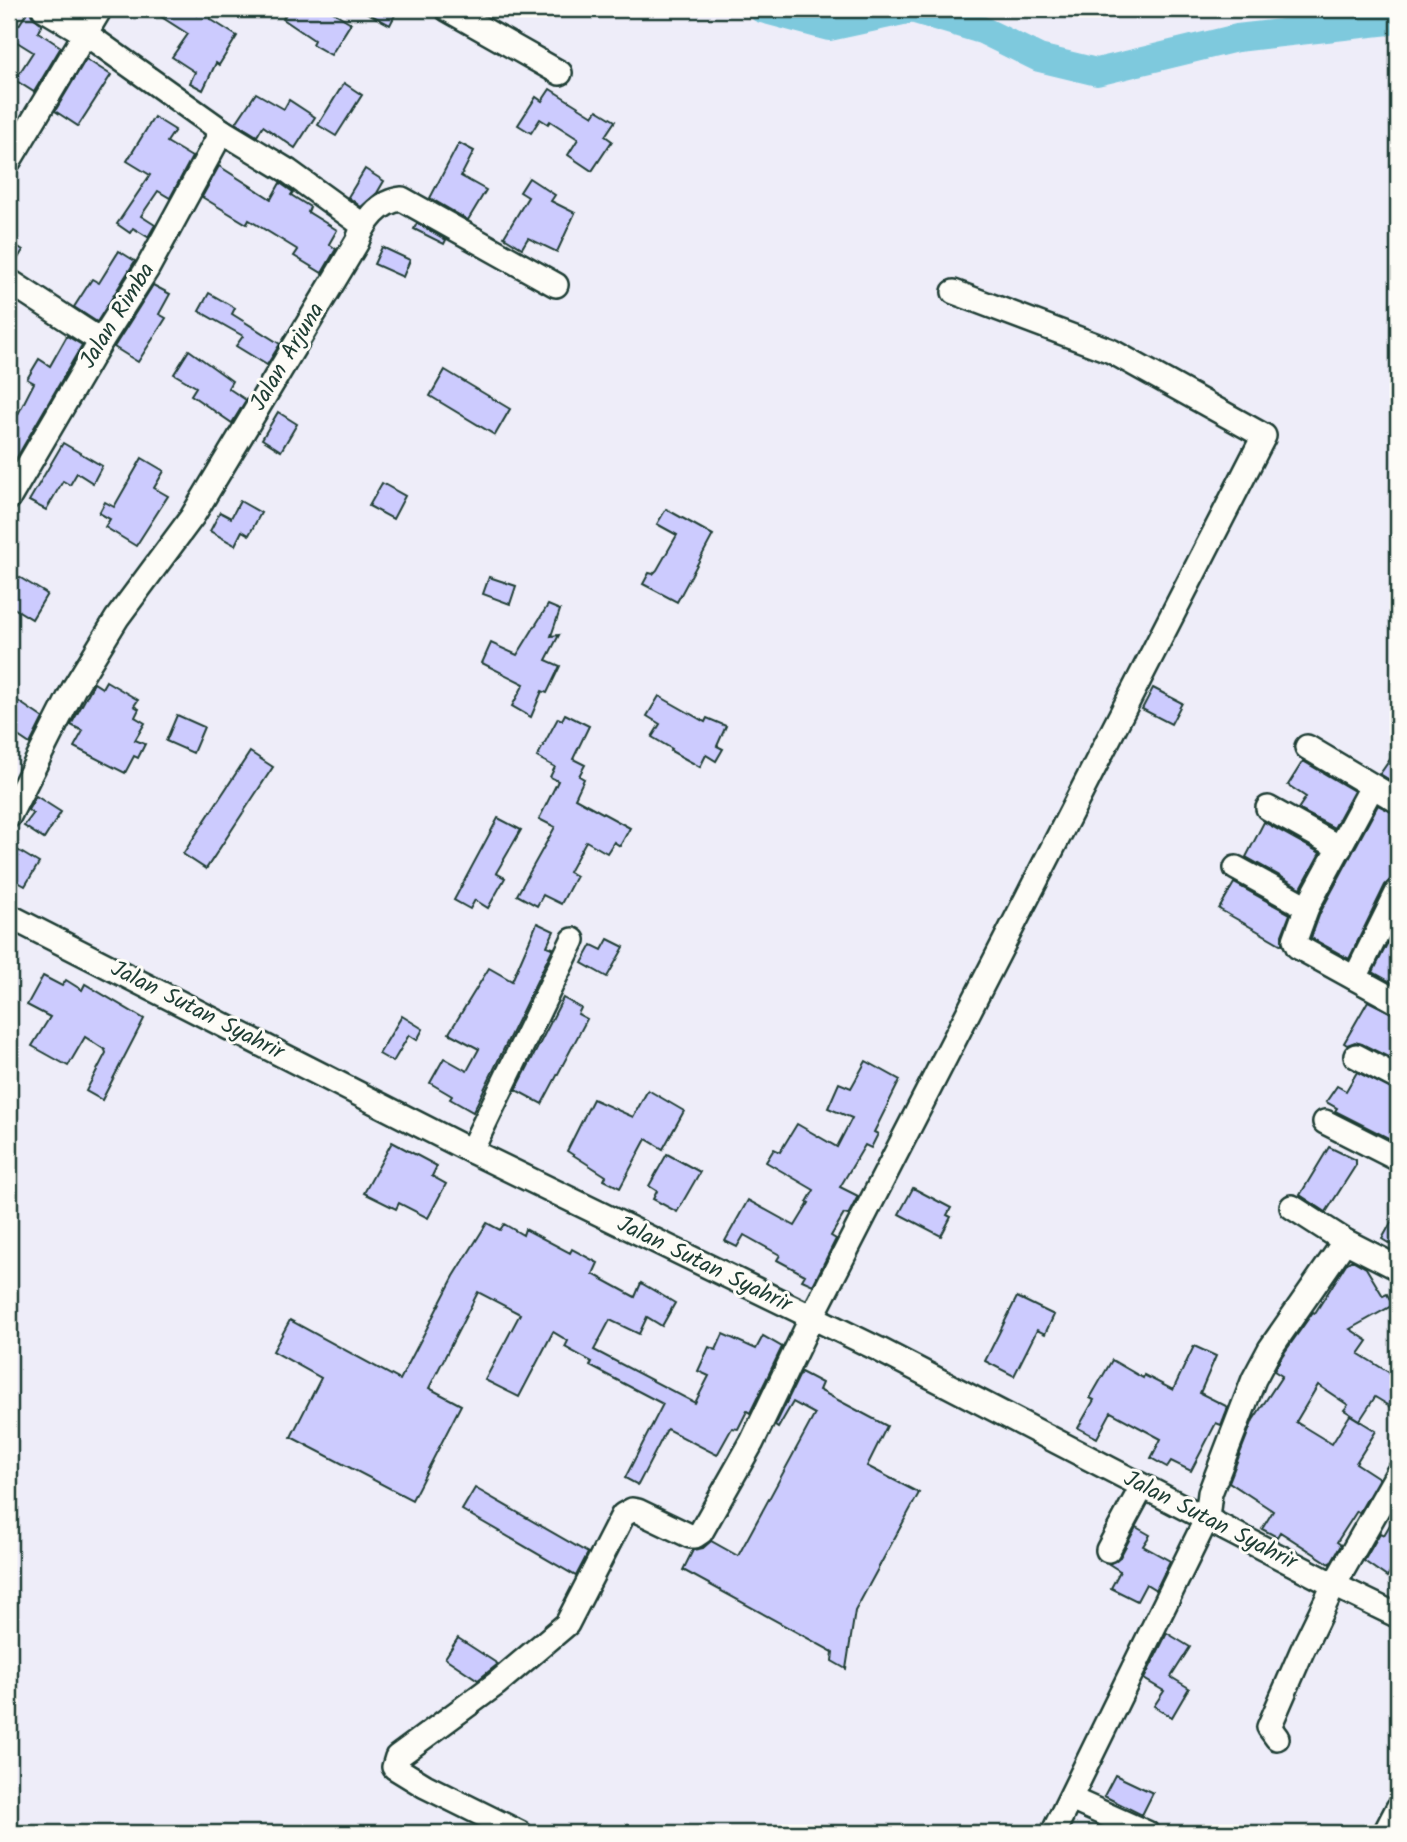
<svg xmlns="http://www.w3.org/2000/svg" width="1407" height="1842" font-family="Kalam,sans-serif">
  <rect width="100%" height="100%" fill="#eeedf9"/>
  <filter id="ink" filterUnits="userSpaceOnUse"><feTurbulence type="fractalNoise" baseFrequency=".0143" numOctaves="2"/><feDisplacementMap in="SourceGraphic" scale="14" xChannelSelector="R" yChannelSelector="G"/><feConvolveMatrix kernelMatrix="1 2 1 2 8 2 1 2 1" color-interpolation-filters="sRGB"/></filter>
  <g filter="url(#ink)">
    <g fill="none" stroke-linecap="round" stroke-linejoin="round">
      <polyline stroke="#7ec9dd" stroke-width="28" points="762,9 829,27 912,9 982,30 1039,58 1097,72 1237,38 1398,20"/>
    </g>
    <g fill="#cccbfe" stroke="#1f3d34" stroke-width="2">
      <polygon points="29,9 32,16 42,24 38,32 61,47 34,92 15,80 33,52 9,37 9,18 19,25"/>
      <polygon points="149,9 188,9 197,15 200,9 215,9 210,19 237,36 219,65 216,63 203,90 190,83 195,72 172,57 188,34"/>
      <polygon points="289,9 328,9 351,23 331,55 312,44 314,40 283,19"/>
      <polygon points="360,9 398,9 390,25"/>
      <polygon points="86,59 111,75 78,126 55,111"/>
      <polygon points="344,83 362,95 336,136 318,125"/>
      <polygon points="550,89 593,116 597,110 615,121 605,136 612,141 592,171 568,155 578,139 550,121 548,124 540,119 531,133 518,125 536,97 542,101"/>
      <polygon points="256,93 284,109 289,100 315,117 295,148 263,126 257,136 236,123"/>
      <polygon points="154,117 175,130 167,142 192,157 170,198 158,191 141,216 155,225 148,237 133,228 130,233 117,224 150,175 127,161"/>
      <polygon points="459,143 474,151 461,176 486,190 468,220 430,198"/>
      <polygon points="219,166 271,199 280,183 293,192 291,195 310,207 308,212 337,230 329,244 336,249 322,273 294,256 298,250 249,220 247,224 202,197"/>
      <polygon points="365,169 384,181 377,193 361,207 348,197"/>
      <polygon points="529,178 555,195 551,201 575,213 557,252 528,238 522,248 504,237 528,197 520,192"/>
      <polygon points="417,223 446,240 444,244 414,229"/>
      <polygon points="9,241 23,250 12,268 9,267"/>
      <polygon points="382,247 410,260 403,277 374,264"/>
      <polygon points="119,251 135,261 97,322 74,307 92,279 99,283"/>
      <polygon points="153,285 170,294 159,314 166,318 138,362 114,347"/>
      <polygon points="209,293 235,308 232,314 280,344 267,365 236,346 243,336 199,311"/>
      <polygon points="67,336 82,345 9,471 9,421 13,424 34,383 27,379 39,359 50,366"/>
      <polygon points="189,350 232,381 228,388 246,400 232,423 191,395 196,387 174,374"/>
      <polygon points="445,370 510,409 495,435 430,396"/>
      <polygon points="278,412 297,424 281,451 262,439"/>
      <polygon points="63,443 102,466 93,483 77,473 70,485 63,481 46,510 29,501"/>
      <polygon points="142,458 164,471 154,488 168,496 136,546 105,527 110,519 99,513 105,502 114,507"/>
      <polygon points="382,483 405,496 393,519 369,506"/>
      <polygon points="240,501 261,513 249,535 242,531 235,545 210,531 220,512 231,518"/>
      <polygon points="666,509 713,535 677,602 643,584 649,573 653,574 657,570 677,535 657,524"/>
      <polygon points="9,571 47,594 32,619 9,605"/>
      <polygon points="489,577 516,586 510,604 483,594"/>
      <polygon points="548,605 560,610 551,636 559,635 546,660 560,666 547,693 542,691 531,717 512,706 524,684 482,663 491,643 517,655"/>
      <polygon points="106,681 138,700 134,706 139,709 135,717 145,723 135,740 145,744 138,758 134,756 125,773 74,747 83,731 71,725 94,683 102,688"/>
      <polygon points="1153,688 1182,703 1171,724 1142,709"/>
      <polygon points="9,695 43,718 30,744 9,730"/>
      <polygon points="659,696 705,722 707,718 726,726 717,746 723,749 716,761 706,755 700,767 671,751 672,749 652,737 660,724 647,716"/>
      <polygon points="565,714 589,726 573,759 585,765 579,776 584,779 575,798 630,828 620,846 614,842 607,853 586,841 569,872 576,876 561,904 543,895 537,906 517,895 555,827 539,819 558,781 550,777 555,767 537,757 558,718 562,720"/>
      <polygon points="177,715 204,727 193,753 166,741"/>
      <polygon points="1398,748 1398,785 1380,774"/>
      <polygon points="250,752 273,767 206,869 183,854"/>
      <polygon points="1303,761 1354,791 1334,828 1298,809 1306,797 1288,785"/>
      <polygon points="36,796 61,812 44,839 24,826 33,814 28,810"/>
      <polygon points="1378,805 1398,815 1398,877 1391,879 1385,885 1349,959 1311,938 1320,913"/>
      <polygon points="498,818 521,830 496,873 505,878 488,908 475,900 470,909 454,900"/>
      <polygon points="1264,822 1320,853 1301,888 1246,857"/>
      <polygon points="9,845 39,863 25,886 9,877"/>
      <polygon points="1234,883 1290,914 1282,935 1282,945 1219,909"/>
      <polygon points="1398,922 1398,986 1373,972"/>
      <polygon points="537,923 554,931 547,946 553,948 473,1112 450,1099 452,1096 430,1083 444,1058 467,1071 479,1049 449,1033 489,968 512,981"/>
      <polygon points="608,939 624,947 607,977 582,963 592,945 602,950"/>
      <polygon points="43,976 62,986 66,980 82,990 85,984 144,1019 102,1100 86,1091 106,1053 105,1050 85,1037 68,1066 32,1046 50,1017 27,1005"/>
      <polygon points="563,998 581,1008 578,1014 587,1019 542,1104 516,1090"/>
      <polygon points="1368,1001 1398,1016 1398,1062 1362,1044 1355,1042 1347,1045 1344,1043"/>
      <polygon points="402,1016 423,1029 417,1040 409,1035 393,1062 379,1054"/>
      <polygon points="866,1061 900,1080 874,1132 878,1134 871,1148 865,1145 840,1187 858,1196 848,1215 844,1214 831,1236 836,1239 813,1285 802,1280 805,1275 777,1260 780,1255 744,1235 737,1247 725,1241 748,1200 795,1226 809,1203 807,1202 814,1190 766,1162 774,1149 780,1152 797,1124 837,1147 852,1118 828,1108 839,1083 851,1088"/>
      <polygon points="1357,1072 1398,1092 1398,1143 1335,1111 1337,1108 1326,1102 1337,1086 1346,1091"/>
      <polygon points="648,1090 684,1111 663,1149 646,1139 620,1188 604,1180 606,1176 567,1151 593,1099 633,1117"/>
      <polygon points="392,1142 437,1166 432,1176 446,1184 428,1218 399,1203 396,1209 364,1193"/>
      <polygon points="1329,1147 1356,1160 1356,1165 1326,1212 1300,1195"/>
      <polygon points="667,1154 700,1172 677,1212 653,1199 657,1191 649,1186"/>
      <polygon points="913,1188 951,1208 947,1215 951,1217 941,1236 899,1214"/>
      <polygon points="1398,1210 1398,1249 1382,1239"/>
      <polygon points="487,1223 500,1230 504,1224 523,1235 525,1229 570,1253 572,1249 598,1263 593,1274 635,1297 641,1283 675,1303 662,1326 647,1317 639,1334 610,1320 594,1350 695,1403 709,1376 698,1371 709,1347 716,1350 723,1334 756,1349 763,1336 782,1347 750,1413 747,1411 738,1429 732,1428 717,1455 667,1429 638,1485 625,1478 663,1404 590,1366 592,1362 565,1347 568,1341 553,1332 519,1397 485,1380 520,1314 478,1292 429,1388 461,1405 412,1500 291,1437 321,1378 273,1351 290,1320 400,1380 454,1276"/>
      <polygon points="1352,1260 1366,1268 1383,1296 1387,1294 1393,1305 1350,1329 1368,1341 1359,1354 1398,1378 1398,1411 1375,1397 1360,1420 1344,1410 1348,1405 1318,1385 1296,1422 1332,1444 1350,1415 1376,1431 1356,1463 1379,1478 1359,1513 1357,1511 1337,1542 1341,1545 1330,1564 1280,1532 1277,1537 1262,1529 1273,1511 1229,1482 1253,1420 1282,1376 1274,1371 1282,1356 1313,1312 1315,1313 1346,1264"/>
      <polygon points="1017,1297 1054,1315 1045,1334 1037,1330 1014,1376 985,1361"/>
      <polygon points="1194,1346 1216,1356 1200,1393 1228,1407 1221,1425 1216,1423 1191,1471 1171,1461 1167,1467 1151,1458 1161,1439 1111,1412 1097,1438 1078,1428 1094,1400 1090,1398 1112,1360 1143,1378 1144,1375 1173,1390"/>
      <polygon points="801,1372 822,1383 819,1390 887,1426 867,1466 919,1493 855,1611 846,1669 832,1661 833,1652 683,1570 693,1550 703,1548 711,1541 738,1556 815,1414 793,1402 778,1428 775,1426"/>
      <polygon points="475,1488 588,1553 576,1576 462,1510"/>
      <polygon points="1398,1511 1398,1577 1390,1572 1387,1577 1364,1561 1380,1533 1384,1535"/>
      <polygon points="1136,1527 1150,1535 1143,1546 1170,1561 1156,1590 1146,1584 1137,1601 1111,1588 1120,1571 1109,1564 1120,1557"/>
      <polygon points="1167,1633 1190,1647 1171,1677 1189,1688 1172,1717 1154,1706 1164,1691 1144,1679"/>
      <polygon points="458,1638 498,1664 478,1680 445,1658"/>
      <polygon points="1115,1775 1153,1793 1142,1815 1104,1796"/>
    </g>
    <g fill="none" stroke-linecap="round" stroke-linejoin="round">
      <defs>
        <g id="minor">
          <polyline points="44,9 86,34 222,131 288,171 364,226"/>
          <polyline points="447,9 560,73"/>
          <polyline points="9,161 100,9"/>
          <polyline points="9,281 101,341"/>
          <polyline points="9,498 101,341 147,269 222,131"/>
          <polyline points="1307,747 1398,801"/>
          <polyline points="1372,787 1307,907 1295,940 1298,947 1398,1002"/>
          <polyline points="1268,808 1340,848"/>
          <path d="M9 816 74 688 117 618 192 517 357 242C364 222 379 201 402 199L556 285"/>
          <polyline points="1236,868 1307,907"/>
          <polyline points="9,916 471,1151 878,1349 1334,1585 1398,1616"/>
          <polyline points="1355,978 1398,891"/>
          <polyline points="1356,1056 1398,1078"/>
          <polyline points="1325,1122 1398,1159"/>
          <polyline points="471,1151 573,940"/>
          <polyline points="1292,1207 1345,1241 1398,1268"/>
          <polyline points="1108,1550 1142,1487"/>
          <polyline points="1277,1738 1269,1727 1302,1651 1334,1585 1398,1473"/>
          <polyline points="1071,1799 1147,1833"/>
          <polyline points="520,1833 425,1786 394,1767 397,1757 496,1684 567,1624 623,1515 632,1510 638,1511 690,1536 695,1536 701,1532 752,1442 812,1317 1264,436 1111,351 954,292"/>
          <polyline points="1053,1833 1207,1518 1210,1493 1254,1379 1270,1349 1345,1241"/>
          <polyline points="1385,1833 1398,1808"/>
        </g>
      </defs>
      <use href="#minor" stroke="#1f3d34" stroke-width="28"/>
      <use href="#minor" stroke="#fdfcf7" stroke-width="23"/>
    </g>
  </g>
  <g text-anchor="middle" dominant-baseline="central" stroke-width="6" stroke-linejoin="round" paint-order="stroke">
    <g font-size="23" fill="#1f3d34" stroke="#fdfcf7">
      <text transform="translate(118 316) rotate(-58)">Jalan Rimba</text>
      <text transform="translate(288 357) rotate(-59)">Jalan Arjuna</text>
      <text transform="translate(197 1011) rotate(27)">Jalan Sutan Syahrir</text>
      <text transform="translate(704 1265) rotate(26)">Jalan Sutan Syahrir</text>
      <text transform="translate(1210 1521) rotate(27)">Jalan Sutan Syahrir</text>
    </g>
  </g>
  <rect width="1407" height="1842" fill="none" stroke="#fdfcf7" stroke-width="35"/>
  <rect x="18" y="18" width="1372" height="1807" fill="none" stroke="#1f3d34" stroke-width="2.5" filter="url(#ink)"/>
</svg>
